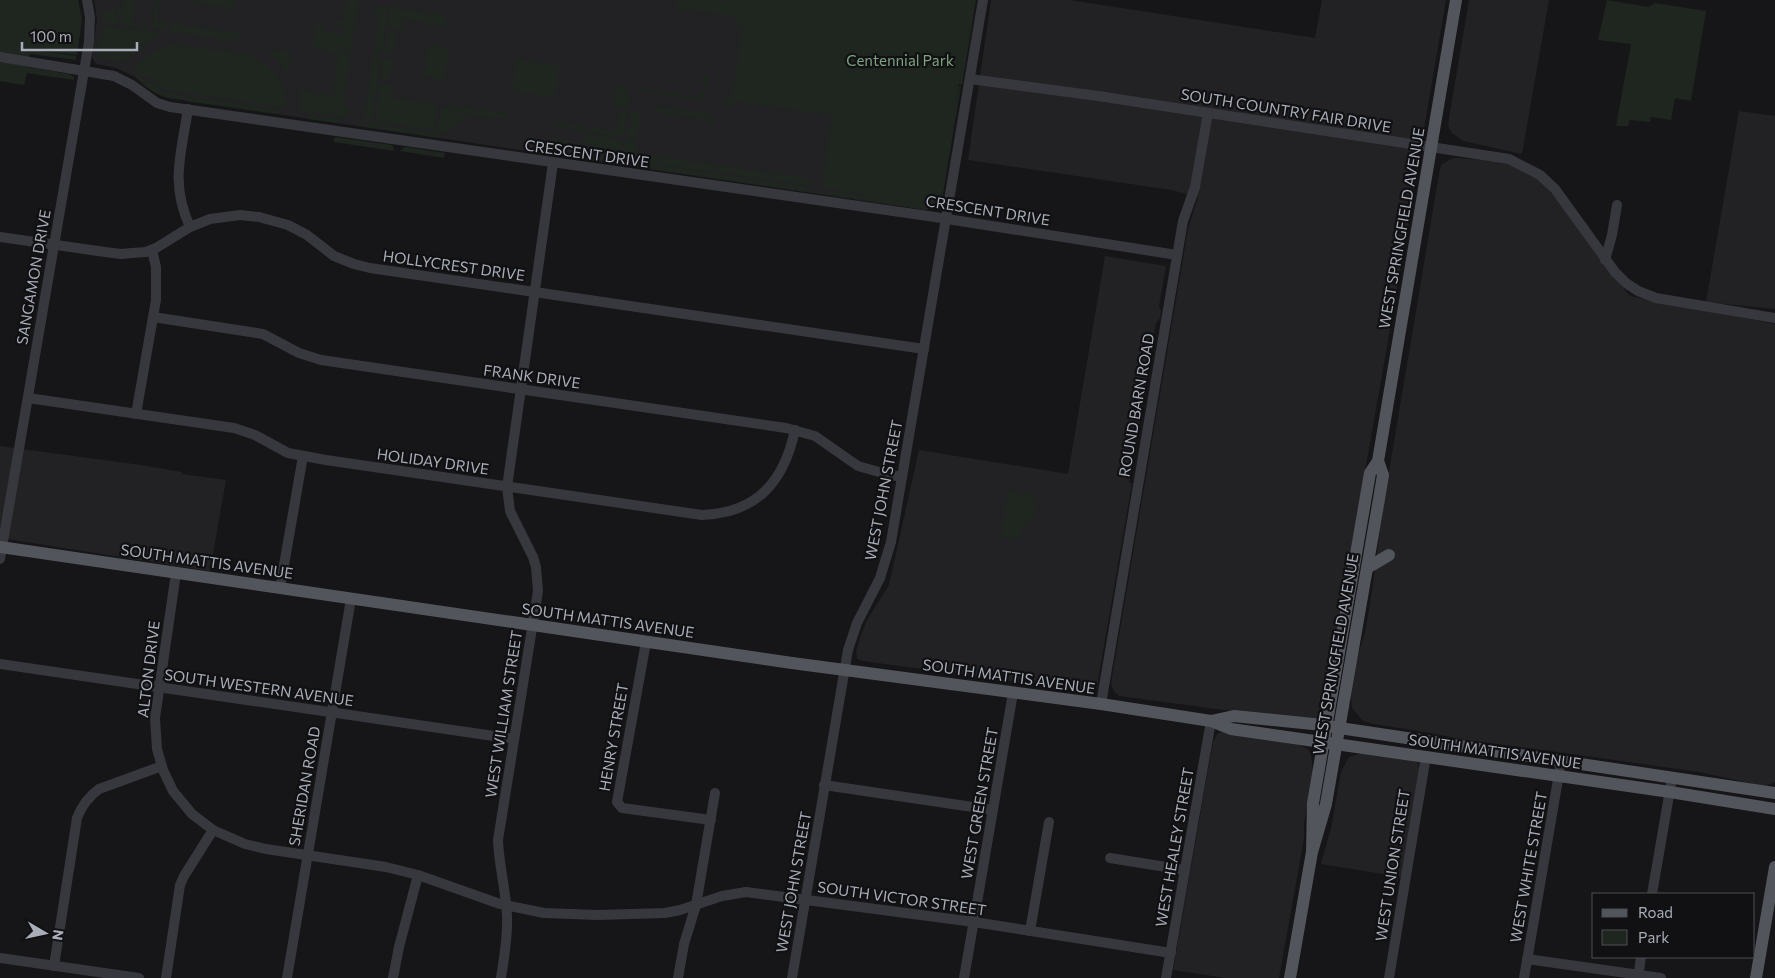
<svg xmlns="http://www.w3.org/2000/svg" width="1775" height="978" font-family="Commissioner,sans-serif">
  <rect width="100%" height="100%" fill="#161618"/>
  <g fill="#222225">
    <polygon points="94,0 747,0 939,127 926,210 168,98 157,94 135,77 116,68 97,64 94,61 92,56 97,20"/>
    <polygon points="991,0 1070,0 1315,38 1322,0 1446,0 1384,364 1320,723 1119,696 1114,691 1111,684 1113,671 1188,229 1198,197 1171,190 968,160"/>
    <polygon points="1469,0 1549,0 1522,154 1463,141 1452,133 1449,128 1448,124"/>
    <polygon points="1739,111 1775,116 1775,309 1706,302"/>
    <polygon points="1457,158 1499,161 1521,168 1543,183 1562,205 1598,257 1630,296 1775,324 1775,782 1766,786 1759,785 1699,772 1558,752 1465,740 1431,733 1373,724 1363,721 1352,708 1351,696 1355,664 1365,633 1373,584 1381,519 1439,174 1441,165 1451,159"/>
    <polygon points="1105,256 1166,266 1159,306 1161,312 1160,318 1156,323 1129,483 1132,483 1097,687 1092,691 1088,692 863,661 857,659 856,652 861,634 868,618 889,585 919,450 1068,474"/>
    <polygon points="0,446 141,465 182,472 182,474 226,480 210,571 0,538"/>
    <polygon points="1223,731 1299,745 1306,748 1311,753 1313,774 1304,823 1304,839 1279,978 1225,978 1173,970 1213,742 1218,733"/>
    <polygon points="1362,753 1413,760 1417,762 1419,769 1401,877 1321,864 1331,828 1341,772 1349,757"/>
  </g>
  <g fill="#1e261f">
    <polygon points="0,0 78,0 82,19 77,55 31,49 76,56 76,60 30,54 27,67 69,74 74,77 74,80 27,73 24,85 0,81"/>
    <polygon points="123,0 135,1 132,23 150,25 150,29 121,25 116,10 124,6"/>
    <polygon points="156,0 160,0 157,20 167,22 166,31 152,29"/>
    <polygon points="184,0 235,0 234,9"/>
    <polygon points="347,0 358,0 351,50 327,54 327,51 313,48 315,29 314,28 314,24 321,23 321,31 344,34 345,25 334,24 334,20 343,21"/>
    <polygon points="677,0 976,0 962,85 959,84 961,71 955,108 959,86 961,86 942,200 938,206 926,210 829,194 824,190 930,205 823,188 823,181 832,115 735,101 733,107 727,105 725,98 732,98 743,24 737,23 734,16 678,9 676,6"/>
    <polygon points="1607,0 1648,7 1655,3 1706,11 1691,101 1675,98 1671,120 1651,117 1650,122 1630,120 1628,126 1616,126 1631,44 1598,40"/>
    <polygon points="380,6 389,6 382,53 380,54 374,53 379,18 376,17 373,13"/>
    <polygon points="393,8 446,16 447,18 446,26 403,19 402,30 389,28 388,27 390,10"/>
    <polygon points="112,9 114,10 119,25 103,24 103,12"/>
    <polygon points="171,23 242,34 241,39 237,39 237,42 173,32 171,30"/>
    <polygon points="104,26 161,33 161,36 152,40 122,62 97,57"/>
    <polygon points="387,33 397,34 392,56 384,54 385,47 387,47"/>
    <path d="M170 45H178L250 55C270 63 289 86 286 108L165 90 134 68 135 65 158 49Z"/>
    <polygon points="429,45 449,48 444,80 424,77"/>
    <polygon points="267,49 269,49 269,52 278,52 277,50 291,52 288,71 285,71 275,57 266,50"/>
    <polygon points="347,52 351,52 343,106 349,109 347,118 299,110 301,94 299,86 311,93 333,95 338,58 328,56"/>
    <polygon points="373,56 381,58 372,118 370,120 364,120"/>
    <polygon points="385,57 393,60 390,80 382,79 380,78 383,58"/>
    <polygon points="517,59 560,66 555,98 512,91"/>
    <path d="M133 71 162 91 184 96V100C177 99 170 99 163 96 154 93 135 81 133 71Z"/>
    <polygon points="703,75 708,76 704,97 701,100 636,90 635,88 699,98 700,92 704,92 705,85 702,84"/>
    <polygon points="381,83 394,85 392,98 434,103 434,106 437,108 434,129 432,130 375,121 379,85"/>
    <polygon points="616,85 623,86 629,93 627,108 613,107"/>
    <polygon points="186,96 285,111 278,114 186,101"/>
    <polygon points="449,105 509,114 509,119 468,115 449,107"/>
    <polygon points="440,107 450,109 464,116 464,118 446,132 437,131"/>
    <polygon points="660,107 708,113 713,119 711,125 708,124 708,119 657,112 656,115 654,115 656,109"/>
    <polygon points="622,110 627,112 623,135 620,137 589,132 589,130 583,129 582,131 552,126 553,122 617,131 620,111"/>
    <polygon points="630,112 641,113 637,139 629,138 626,135 628,127 630,127 631,120 629,120"/>
    <polygon points="307,114 345,120 338,123 308,119"/>
    <polygon points="360,122 446,135 435,137 364,127"/>
    <polygon points="583,134 620,139 622,142 620,155 618,157 596,154 582,137"/>
    <polygon points="335,137 392,145 395,151 333,142"/>
    <polygon points="552,138 569,141 578,149 550,145"/>
    <polygon points="628,140 637,141 635,158 631,160 625,158 623,156 625,143"/>
    <polygon points="405,147 445,153 444,158 400,151"/>
    <polygon points="647,155 813,179 812,186 647,162"/>
    <polygon points="648,164 657,165 812,188 804,191 654,169"/>
    <polygon points="1008,491 1033,495 1036,517 1028,520 1019,539 1001,537"/>
  </g>
  <g fill="none" stroke-linecap="round" stroke-linejoin="round">
    <g stroke="#37383d" stroke-width="10">
      <polyline points="0,57 114,76 132,85 157,103 170,107 928,216 1177,255"/>
      <polyline points="970,79 1098,96 1509,159 1540,175 1555,189 1615,272 1626,283 1638,291 1656,298 1775,318"/>
      <path d="M188 109C181 155 170 183 190 227"/>
      <polyline points="0,237 105,252 121,254 132,253 146,252 156,248 190,227 210,219 240,215 259,217 288,225 307,235 334,256 354,264 370,268 924,349"/>
      <polyline points="1605,260 1612,235 1617,205"/>
      <polyline points="153,317 263,334 299,353 321,360 786,428 815,436 858,466 886,474 902,477"/>
      <path d="M28 398 234 428 255 435 288 453 326 460 702 515C758 513 784 481 795 430"/>
      <polyline points="136,414 156,300 156,267 152,250"/>
      <polyline points="0,559 89,42 90,17 87,0"/>
      <polyline points="176,573 155,718 157,749 163,770 173,791 192,814 213,830 245,844 266,849 386,867 418,875 500,904 544,913 598,915 665,913 680,910 722,896 746,892 974,922 1171,953"/>
      <polyline points="280,588 303,456"/>
      <polyline points="646,642 617,802 622,808 711,820"/>
      <polyline points="0,664 514,739"/>
      <polyline points="1101,704 1183,221 1195,187 1208,113"/>
      <polyline points="824,785 993,810"/>
      <polyline points="1110,858 1185,870"/>
      <polyline points="1652,894 1671,784"/>
      <polyline points="1030,931 1049,822"/>
      <polyline points="0,958 139,978"/>
      <polyline points="1527,959 1661,978"/>
      <path d="M54 966 77 818C82 805 88 797 99 789L162 766"/>
      <polyline points="166,978 180,885 184,876 213,830"/>
      <polyline points="287,978 351,599"/>
      <polyline points="393,978 399,947 418,875"/>
      <path d="M501 978C504 958 508 937 507 916 506 891 499 866 498 840L538 591 536 567 533 557 510 511 507 487 553 163"/>
      <polyline points="678,978 684,944 696,905 715,793"/>
      <polyline points="792,978 848,650 857,623 880,578 891,542 983,0"/>
      <polyline points="964,978 1013,693"/>
      <polyline points="1166,978 1211,721"/>
      <polyline points="1389,978 1426,756"/>
      <polyline points="1524,978 1561,762"/>
      <polyline points="1638,978 1641,957"/>
    </g>
    <g stroke="#53555c" stroke-width="12">
      <polyline points="0,547 792,663 1101,704 1211,721 1231,729 1670,792 1775,809"/>
      <polyline points="1367,568 1389,555"/>
      <polyline points="1211,721 1234,716 1313,724 1775,793"/>
      <polyline points="1312,852 1313,803 1370,473 1378,461 1456,0"/>
      <polyline points="1290,978 1312,852 1326,804 1379,499 1383,475 1378,461"/>
      <polyline points="1756,978 1775,867"/>
    </g>
  </g>
  <g text-anchor="middle" dominant-baseline="central" stroke-width="4.5" stroke-linejoin="round" paint-order="stroke">
    <g font-size="15" fill="#7fa381" stroke="#111113">
      <text x="900" y="60">Centennial Park</text>
    </g>
    <g font-size="15" fill="#a8adb8" stroke="#111113">
      <text transform="translate(1286 110) rotate(9)">SOUTH COUNTRY FAIR DRIVE</text>
      <text transform="translate(587 153) rotate(8)">CRESCENT DRIVE</text>
      <text transform="translate(988 210) rotate(9)">CRESCENT DRIVE</text>
      <text transform="translate(1401 228) rotate(-80)">WEST SPRINGFIELD AVENUE</text>
      <text transform="translate(454 265) rotate(8)">HOLLYCREST DRIVE</text>
      <text transform="translate(33 277) rotate(-80)">SANGAMON DRIVE</text>
      <text transform="translate(532 376) rotate(8)">FRANK DRIVE</text>
      <text transform="translate(1136 405) rotate(-80)">ROUND BARN ROAD</text>
      <text transform="translate(433 461) rotate(8)">HOLIDAY DRIVE</text>
      <text transform="translate(883 490) rotate(-79)">WEST JOHN STREET</text>
      <text transform="translate(207 561) rotate(8)">SOUTH MATTIS AVENUE</text>
      <text transform="translate(608 620) rotate(8)">SOUTH MATTIS AVENUE</text>
      <text transform="translate(1335 654) rotate(-80)">WEST SPRINGFIELD AVENUE</text>
      <text transform="translate(148 669) rotate(-83)">ALTON DRIVE</text>
      <text transform="translate(1009 676) rotate(8)">SOUTH MATTIS AVENUE</text>
      <text transform="translate(259 687) rotate(8)">SOUTH WESTERN AVENUE</text>
      <text transform="translate(503 714) rotate(-81)">WEST WILLIAM STREET</text>
      <text transform="translate(613 737) rotate(-80)">HENRY STREET</text>
      <text transform="translate(1495 751) rotate(8)">SOUTH MATTIS AVENUE</text>
      <text transform="translate(304 786) rotate(-80)">SHERIDAN ROAD</text>
      <text transform="translate(979 803) rotate(-80)">WEST GREEN STREET</text>
      <text transform="translate(1174 847) rotate(-80)">WEST HEALEY STREET</text>
      <text transform="translate(1392 865) rotate(-81)">WEST UNION STREET</text>
      <text transform="translate(1528 867) rotate(-80)">WEST WHITE STREET</text>
      <text transform="translate(793 882) rotate(-80)">WEST JOHN STREET</text>
      <text transform="translate(902 898) rotate(8)">SOUTH VICTOR STREET</text>
    </g>
  </g>
  <rect x="1592" y="893" width="162" height="65" fill="#111113" stroke="#4d4f55"/>
  <rect x="1602" y="909" width="25" height="8" fill="#53555c" stroke="#4d4f55"/>
  <text x="1638" y="918" font-size="15" fill="#a8adb8">Road</text>
  <rect x="1602" y="930" width="25" height="15" fill="#1e261f" stroke="#4d4f55"/>
  <text x="1638" y="943" font-size="15" fill="#a8adb8">Park</text>
  <g transform="translate(45 933) rotate(99)" stroke="#111113" stroke-width="4" paint-order="stroke">
  <path d="M0-4L9 19L0 12L-9 19Z" fill="#a8adb8"/>
  <text y="-8" font-size="14" font-weight="bold" text-anchor="middle" fill="#a8adb8">N</text>
  </g>
  <path d="M22 42v8h115v-8" fill="none" stroke="#a8adb8" stroke-width="2.5"/>
  <text x="30" y="42" font-size="15" fill="#a8adb8" stroke="#111113" stroke-width="4" paint-order="stroke">100 m</text>
</svg>
